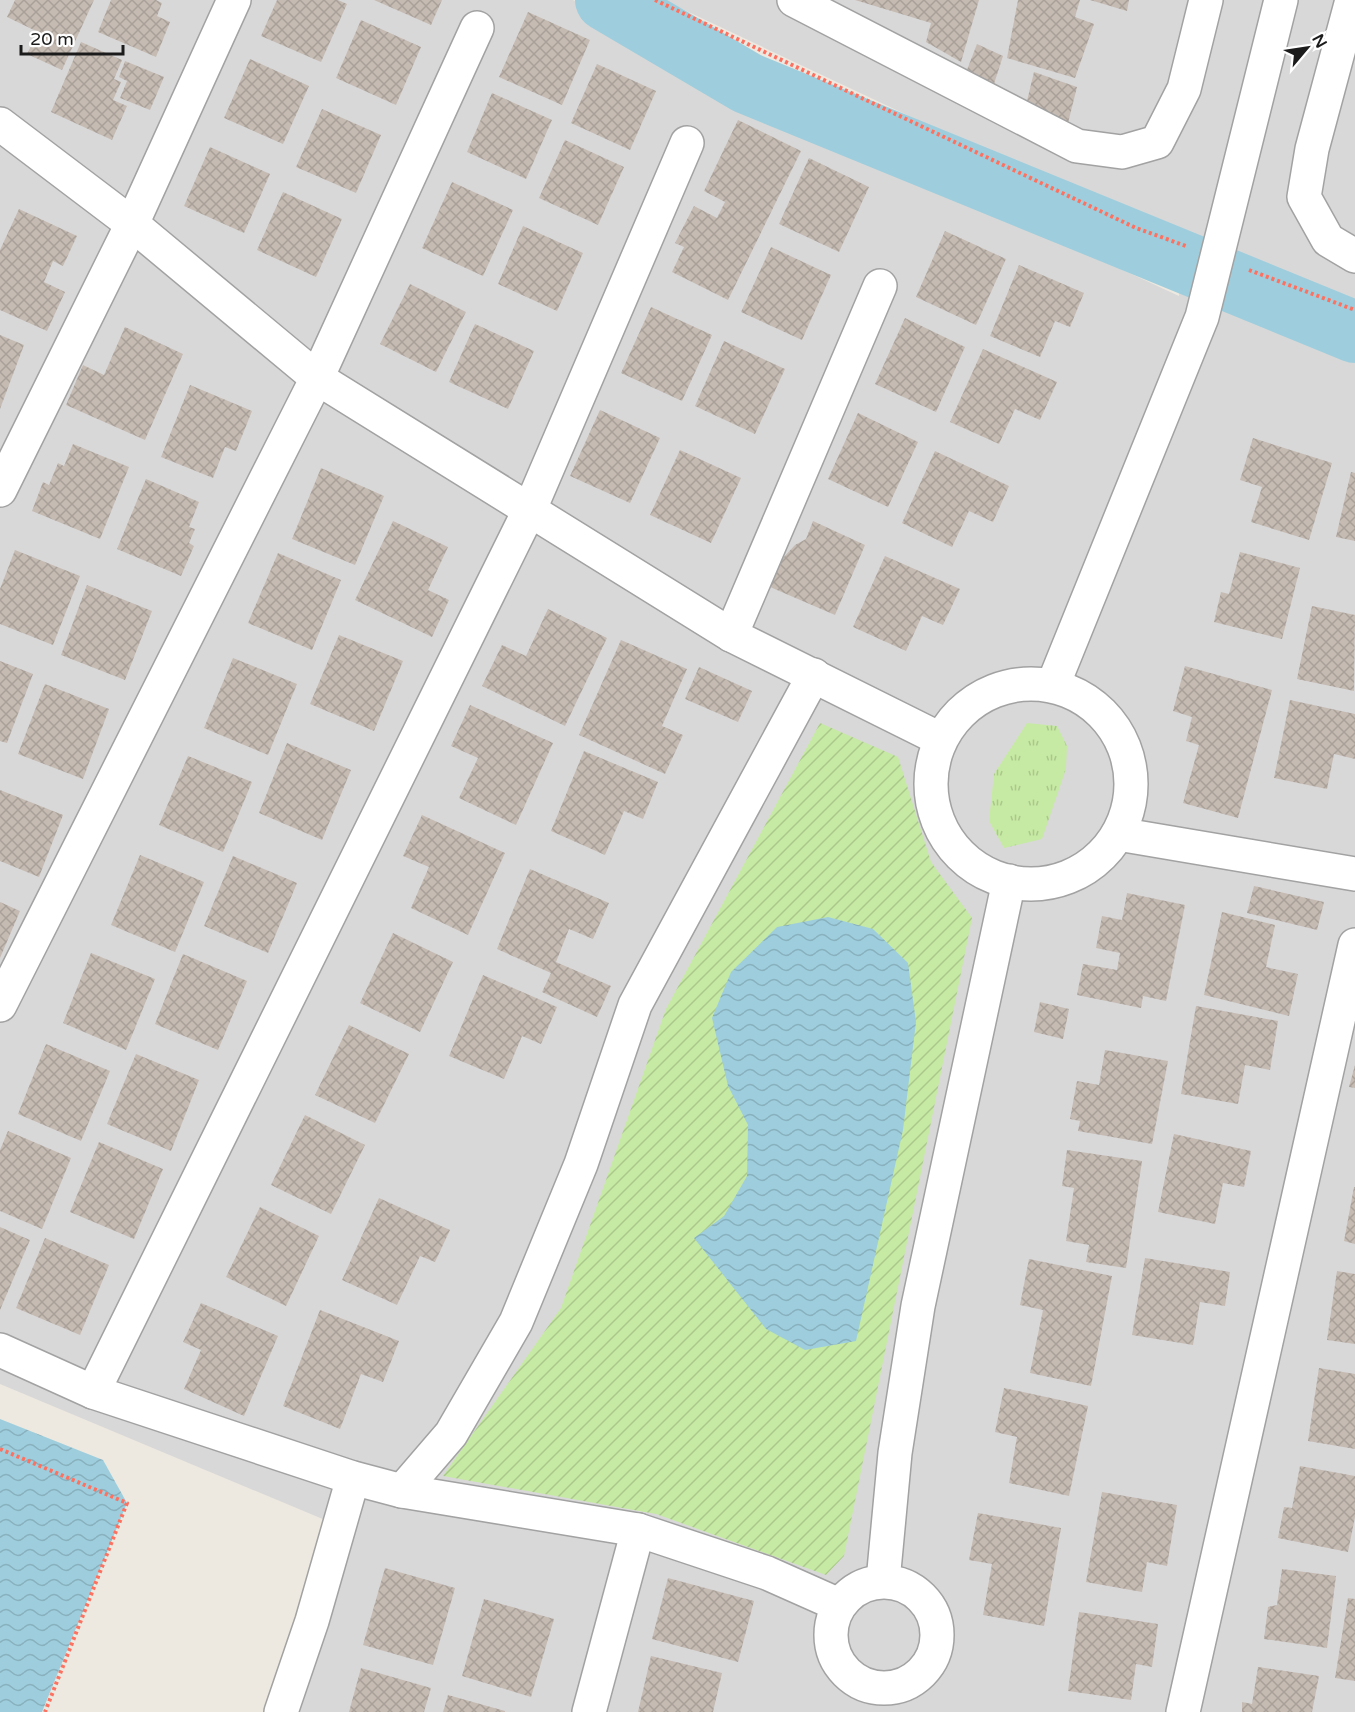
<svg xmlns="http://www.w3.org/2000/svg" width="1355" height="1712" font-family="'Varela Round',sans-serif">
  <defs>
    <pattern id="grass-tufts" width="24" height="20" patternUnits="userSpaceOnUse" patternTransform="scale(1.5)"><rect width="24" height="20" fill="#c6eaa3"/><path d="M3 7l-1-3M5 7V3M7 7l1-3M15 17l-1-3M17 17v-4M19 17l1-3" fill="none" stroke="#aac88c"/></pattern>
    <pattern id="garden-furrows" width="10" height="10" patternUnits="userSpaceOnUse" patternTransform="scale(1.5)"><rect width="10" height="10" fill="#c6eaa3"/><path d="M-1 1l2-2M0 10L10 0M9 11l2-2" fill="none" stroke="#aac88c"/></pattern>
    <pattern id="water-waves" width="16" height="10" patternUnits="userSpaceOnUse" patternTransform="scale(1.5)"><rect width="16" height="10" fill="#9ecedd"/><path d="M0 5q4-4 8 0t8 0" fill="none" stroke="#88b0bd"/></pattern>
    <pattern id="building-cross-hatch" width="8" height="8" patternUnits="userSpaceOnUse" patternTransform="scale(1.5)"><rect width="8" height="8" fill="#c5bbb3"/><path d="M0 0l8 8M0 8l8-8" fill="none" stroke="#a9a099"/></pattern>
  </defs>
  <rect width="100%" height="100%" fill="#ede9e0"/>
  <polygon fill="#d9d8d8" points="0,0 573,0 842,140 1179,296 1185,246 663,0 1355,0 1355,306 1262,276 1267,316 1355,338 1355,1712 270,1712 325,1520 0,1384"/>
  <polygon fill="url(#grass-tufts)" points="1027,723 1057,726 1067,746 1066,769 1042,839 1004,848 989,821 994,774"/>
  <polygon fill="url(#garden-furrows)" points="820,723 898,757 931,862 972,918 844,1556 826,1575 656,1514 443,1476 561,1308 666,1009"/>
  <g fill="url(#water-waves)">
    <polygon points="828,917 873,929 908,963 916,1022 903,1130 856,1341 805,1350 766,1329 694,1238 724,1216 747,1176 748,1125 728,1086 712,1018 731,972 777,927"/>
    <polygon points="0,1419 103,1460 127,1503 42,1712 0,1712"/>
  </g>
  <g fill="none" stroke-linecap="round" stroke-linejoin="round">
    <polyline stroke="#9ecedd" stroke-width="62" points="606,0 747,83 1355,332"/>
  </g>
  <g fill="url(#building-cross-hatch)">
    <polygon points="15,0 94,0 62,70 27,54 38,32 7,17"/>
    <polygon points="111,0 156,0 162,3 157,16 170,22 156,57 98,32"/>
    <polygon points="277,0 338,0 347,4 321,62 261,36"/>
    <polygon points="374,0 442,0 431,25"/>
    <polygon points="855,0 979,0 961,62 926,42 931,23"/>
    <polygon points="1018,0 1080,0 1075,17 1094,24 1075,78 1007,58"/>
    <polygon points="1090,0 1129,0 1127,11"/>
    <polygon points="528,12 590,40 562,105 499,77"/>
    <polygon points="361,20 421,47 396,105 336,78"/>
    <polygon points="81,42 122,60 114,79 121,82 113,100 127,106 112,140 51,112"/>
    <polygon points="977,44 1003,56 993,87 965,75"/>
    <polygon points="250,59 309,86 283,144 224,118"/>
    <polygon points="125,61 164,77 150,110 120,98 127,81 119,77"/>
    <polygon points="597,64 656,91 630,150 571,123"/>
    <polygon points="1034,72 1077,87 1068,123 1026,105"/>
    <polygon points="492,93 552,120 526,179 467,152"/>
    <polygon points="322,109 381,135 356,193 296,167"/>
    <polygon points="738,120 801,151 728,300 672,272 684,247 675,243 694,206 717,218 725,202 704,191"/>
    <polygon points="565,140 624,167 598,225 539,198"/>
    <polygon points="210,147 270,174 244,233 184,206"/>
    <polygon points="809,158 869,187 839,252 779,224"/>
    <polygon points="452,182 513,210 483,276 422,248"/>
    <polygon points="283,192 342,219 316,277 257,250"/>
    <polygon points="19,209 77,236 63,266 53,261 44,282 65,292 47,331 0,310 0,250"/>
    <polygon points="523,226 583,253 557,311 498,284"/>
    <polygon points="945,231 1006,259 976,325 916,297"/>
    <polygon points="771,247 831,275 802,340 741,312"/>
    <polygon points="1019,265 1084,293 1070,327 1055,321 1040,357 990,336"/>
    <polygon points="410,284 466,312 436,372 380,344"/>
    <polygon points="651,307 712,335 682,401 621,373"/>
    <polygon points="905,318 965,347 936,412 875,384"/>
    <polygon points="475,324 534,351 508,409 449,382"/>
    <polygon points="125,327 183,354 145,440 66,405 83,365 104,375"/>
    <polygon points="0,335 24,345 0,409"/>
    <polygon points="724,341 785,369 755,434 695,406"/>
    <polygon points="983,349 1057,382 1040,420 1015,409 999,444 950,422"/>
    <polygon points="190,385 252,411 236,451 225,447 213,478 161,457"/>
    <polygon points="600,410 660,438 630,503 570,476"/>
    <polygon points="858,413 918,442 888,507 828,479"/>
    <polygon points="1253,438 1332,463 1309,540 1251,522 1262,487 1240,480"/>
    <polygon points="73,444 129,467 100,539 32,511 43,482 49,485 58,463 64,466"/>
    <polygon points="680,450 741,478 711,543 650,515"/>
    <polygon points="935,451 1009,486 993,522 969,511 952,547 902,523"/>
    <polygon points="321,468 384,496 355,565 292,539"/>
    <polygon points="1351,472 1355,473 1355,541 1336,537"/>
    <polygon points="146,479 199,502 189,527 195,529 189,543 194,546 181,576 117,549"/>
    <polygon points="393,521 448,547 428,590 449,600 432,637 355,600"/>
    <polygon points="813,521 865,545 835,615 770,587 782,559 795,545 806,539"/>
    <polygon points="15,550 80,576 53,645 0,624 0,589"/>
    <polygon points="1240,552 1300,568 1282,639 1214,622 1221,592 1229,594"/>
    <polygon points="278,553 341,580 312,650 248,623"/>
    <polygon points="885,556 960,589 943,625 922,616 906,651 853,627"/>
    <polygon points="87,585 152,611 125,680 61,655"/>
    <polygon points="1312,606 1355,615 1354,691 1297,679"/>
    <polygon points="548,609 607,638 565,726 482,686 502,645 526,656"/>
    <polygon points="339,635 403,661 374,731 310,704"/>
    <polygon points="621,640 687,669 662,726 683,735 665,774 579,735"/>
    <polygon points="233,658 297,684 268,755 204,728"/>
    <polygon points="0,661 33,674 7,743 0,741"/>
    <polygon points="1185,666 1272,690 1238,818 1183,803 1199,745 1186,741 1192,717 1173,711"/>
    <polygon points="699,667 752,691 738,722 685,699"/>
    <polygon points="45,684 109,709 83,779 18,754"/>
    <polygon points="1290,700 1355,714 1355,759 1334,754 1327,789 1274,778"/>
    <polygon points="470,705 553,743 516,825 459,798 478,758 451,746"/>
    <polygon points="287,743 351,770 322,840 259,813"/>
    <polygon points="584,751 658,782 643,819 624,811 605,855 551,831"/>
    <polygon points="188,756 252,782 223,852 159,825"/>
    <polygon points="0,790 63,815 39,877 0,861"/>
    <polygon points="422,815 505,853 468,935 411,908 429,867 403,856"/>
    <polygon points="140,855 204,882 175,952 111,925"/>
    <polygon points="233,856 297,883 268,953 204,926"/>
    <polygon points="530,869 609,903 593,939 569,929 556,962 611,986 597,1017 542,992 551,973 497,949"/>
    <polygon points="1254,886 1324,902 1317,930 1247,913"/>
    <polygon points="1127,893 1185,905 1166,1001 1143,996 1141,1008 1077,995 1083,964 1117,970 1120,953 1096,948 1102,916 1122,920"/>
    <polygon points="0,902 20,911 0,958"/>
    <polygon points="1222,912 1275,925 1266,967 1298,974 1289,1016 1204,995"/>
    <polygon points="393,933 453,962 420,1032 360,1003"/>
    <polygon points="91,953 155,979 126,1050 63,1023"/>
    <polygon points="183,954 247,981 218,1050 155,1024"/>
    <polygon points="483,975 557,1007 541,1044 522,1036 504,1079 449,1056"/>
    <polygon points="1040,1002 1069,1009 1063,1039 1034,1032"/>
    <polygon points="1196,1006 1278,1021 1270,1070 1245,1065 1238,1104 1181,1094"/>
    <polygon points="349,1025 409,1054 375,1123 315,1095"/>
    <polygon points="46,1044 110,1071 81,1141 18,1114"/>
    <polygon points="1105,1050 1168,1061 1152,1144 1078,1131 1080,1121 1070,1119 1077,1081 1099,1085"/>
    <polygon points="136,1054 199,1080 171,1151 107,1124"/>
    <polygon points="1355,1065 1355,1088 1349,1087"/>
    <polygon points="305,1115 365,1145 331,1214 271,1185"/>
    <polygon points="8,1131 71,1158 42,1229 0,1211 0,1150"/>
    <polygon points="1174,1134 1251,1151 1244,1187 1223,1183 1215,1224 1158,1212"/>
    <polygon points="99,1142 163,1169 134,1239 70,1212"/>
    <polygon points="1067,1150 1142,1161 1126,1268 1086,1262 1089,1245 1066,1241 1074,1188 1062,1186"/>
    <polygon points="1354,1187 1355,1187 1355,1244 1344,1241"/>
    <polygon points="379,1198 450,1230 435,1262 420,1256 397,1305 342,1280"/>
    <polygon points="260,1207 319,1236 286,1306 226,1277"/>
    <polygon points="0,1227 30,1240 0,1310"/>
    <polygon points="45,1238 109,1265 80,1335 16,1308"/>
    <polygon points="1145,1258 1230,1272 1225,1306 1200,1302 1193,1345 1132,1335"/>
    <polygon points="1029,1259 1112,1276 1091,1386 1030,1373 1043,1310 1020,1305"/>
    <polygon points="1337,1271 1355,1274 1355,1344 1327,1340"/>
    <polygon points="201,1303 278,1336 244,1416 184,1389 201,1350 183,1342"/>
    <polygon points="320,1310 399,1341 383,1382 361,1374 340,1429 283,1406"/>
    <polygon points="1319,1368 1355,1374 1355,1449 1308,1441"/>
    <polygon points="1004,1388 1088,1406 1069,1496 1009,1483 1017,1437 995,1432"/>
    <polygon points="1300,1466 1355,1476 1355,1517 1348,1552 1278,1538 1284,1507 1292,1508"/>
    <polygon points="1102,1492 1177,1505 1167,1566 1147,1562 1142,1592 1086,1582"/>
    <polygon points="978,1513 1061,1528 1044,1626 983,1615 992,1564 969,1560"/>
    <polygon points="385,1568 455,1588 433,1665 363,1645"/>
    <polygon points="1282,1569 1336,1576 1327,1648 1264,1639 1268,1607 1277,1605"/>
    <polygon points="668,1578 754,1601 738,1662 652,1639"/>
    <polygon points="1348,1598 1355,1599 1355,1681 1335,1678"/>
    <polygon points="484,1599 554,1619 531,1697 462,1676"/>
    <polygon points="1079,1612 1158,1624 1152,1667 1136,1664 1131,1700 1068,1691"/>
    <polygon points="651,1656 722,1673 713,1712 638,1712"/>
    <polygon points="1258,1667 1319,1676 1312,1712 1242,1712 1242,1702 1252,1704"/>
    <polygon points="361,1668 431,1688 424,1712 349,1712"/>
    <polygon points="448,1695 505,1711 505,1712 443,1712"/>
  </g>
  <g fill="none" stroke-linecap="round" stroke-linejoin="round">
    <defs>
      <g id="minor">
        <polyline points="794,0 1077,146 1122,152 1157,142 1184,89 1206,0"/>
        <polyline points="1352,0 1312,149 1304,197 1328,240 1355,256"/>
        <polyline points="0,124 132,224 317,378 731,635 940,739"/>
        <polyline points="0,490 132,224 234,0"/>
        <polyline points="731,635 880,286"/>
        <circle cx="1031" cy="784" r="100"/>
        <polyline points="1053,685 1202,317 1281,0"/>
        <polyline points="1118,834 1355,874"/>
        <polyline points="0,1005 317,378 477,28"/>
        <polyline points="0,1350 93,1392 353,1478 402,1491 638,1530 767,1573 839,1605"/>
        <polyline points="93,1392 530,509 687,143"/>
        <polyline points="402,1491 451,1434 516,1322 581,1164 635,1005 814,675"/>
        <polyline points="883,1581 895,1453 918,1306 1009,881"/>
        <circle cx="884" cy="1635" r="53"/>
        <polyline points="281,1712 312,1621 353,1478"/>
        <polyline points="589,1712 638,1530"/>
        <polyline points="1183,1712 1355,945"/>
      </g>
    </defs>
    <use href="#minor" stroke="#a2a2a2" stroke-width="36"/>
    <g stroke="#fd7161" stroke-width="4" stroke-dasharray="3 3" stroke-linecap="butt">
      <polyline points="655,0 1136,228 1186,246"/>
      <polyline points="1249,270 1355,310"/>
      <polyline points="0,1449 127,1503 45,1712"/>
    </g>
    <use href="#minor" stroke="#fff" stroke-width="33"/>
  </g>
  <g transform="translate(1307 48) rotate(61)" stroke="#ffffff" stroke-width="4.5" paint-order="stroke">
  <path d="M0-4.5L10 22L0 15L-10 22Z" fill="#1b1b1b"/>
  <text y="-9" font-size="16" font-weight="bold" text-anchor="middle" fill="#1b1b1b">N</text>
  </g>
  <path d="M21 45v9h102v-9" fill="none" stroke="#1b1b1b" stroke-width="3"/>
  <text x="30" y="45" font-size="18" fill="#1b1b1b" stroke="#ffffff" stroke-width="4.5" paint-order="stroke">20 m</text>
</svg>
